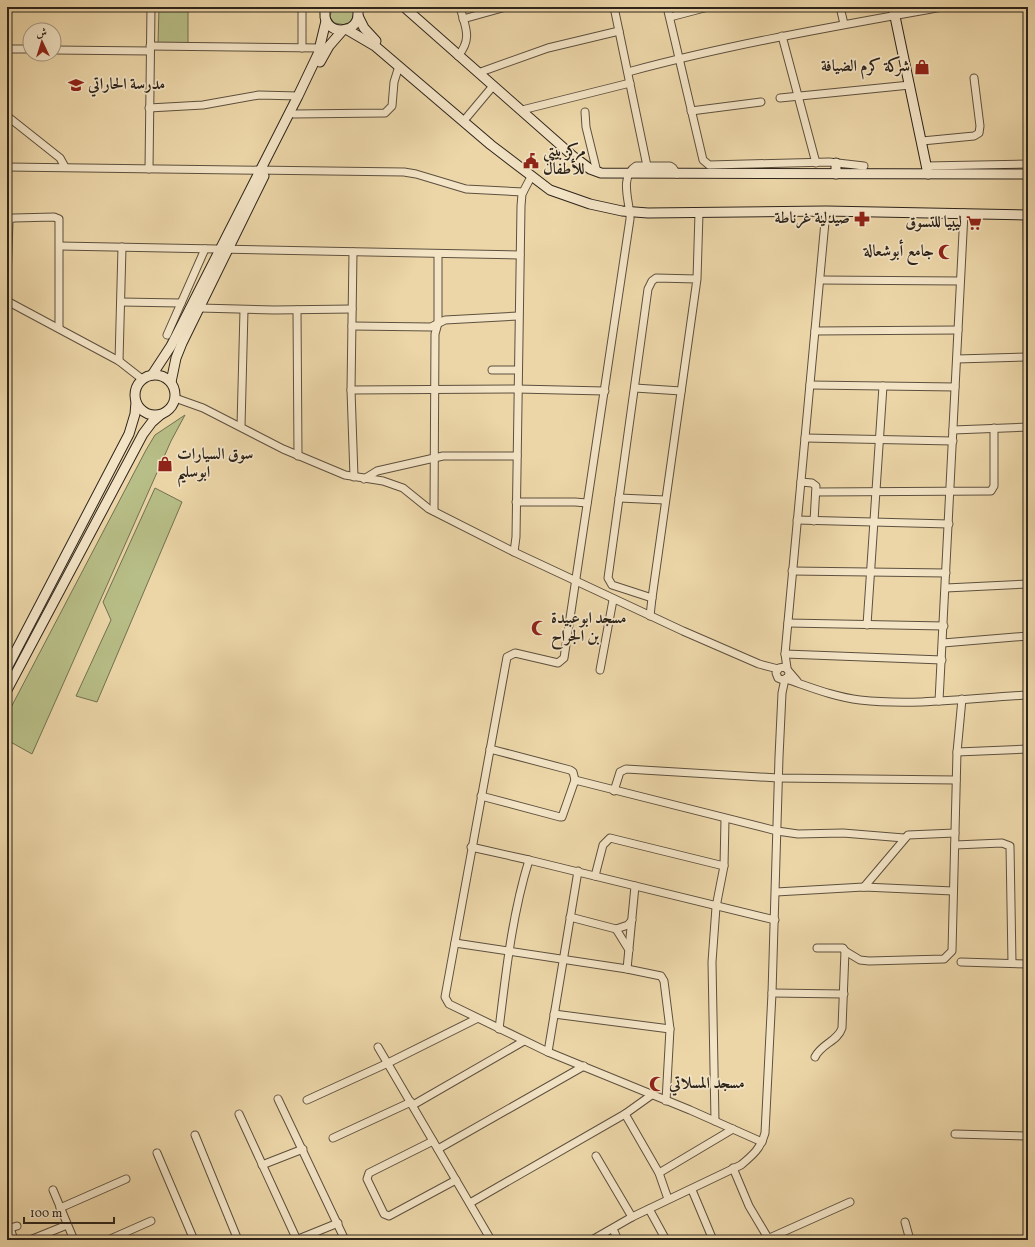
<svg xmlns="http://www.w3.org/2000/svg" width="1035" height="1247" font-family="Vollkorn,Amiri,serif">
  <rect width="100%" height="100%" fill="#ecd6a8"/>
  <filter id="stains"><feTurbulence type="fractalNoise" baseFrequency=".005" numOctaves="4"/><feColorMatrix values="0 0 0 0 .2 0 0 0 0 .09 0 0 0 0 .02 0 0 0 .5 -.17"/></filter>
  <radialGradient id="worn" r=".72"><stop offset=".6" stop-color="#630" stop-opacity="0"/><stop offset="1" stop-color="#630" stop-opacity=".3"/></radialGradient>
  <g fill="#b8be87" stroke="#727151">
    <polygon points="159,7 188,7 188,45 158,44"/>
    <path d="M332 7H352C356 16 353 20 346 25L334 23 330 17Z"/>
    <polygon points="185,415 171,441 32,754 7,740 7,715 146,450 155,435"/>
    <polygon points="155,488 182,502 97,702 76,696 111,620 103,602"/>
  </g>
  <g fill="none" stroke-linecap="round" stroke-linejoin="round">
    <defs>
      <g id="street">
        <polyline points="300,7 302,11 302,48"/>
        <polyline points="614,7 647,166"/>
        <polyline points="667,7 703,160 709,165 829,162 864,166"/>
        <polyline points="840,7 844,24"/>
        <polyline points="670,17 708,7"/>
        <polyline points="463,19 506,7"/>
        <polyline points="782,36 816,163"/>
        <polyline points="150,46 320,48"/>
        <polyline points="7,49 30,49"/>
        <polyline points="54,50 150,51"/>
        <path d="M458 56C473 38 465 27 460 7"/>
        <path d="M628 72C731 44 837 26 942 7"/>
        <polyline points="478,73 548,48 619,31"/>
        <polyline points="780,98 910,85"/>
        <polyline points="149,108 203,105 259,95 298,96"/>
        <polyline points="522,110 630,83"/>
        <polyline points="691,111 761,102"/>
        <polyline points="585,112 586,127 597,172"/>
        <polyline points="294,114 385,113 392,106 394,82 399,66"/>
        <polyline points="7,116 60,158 65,167"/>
        <polyline points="467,117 493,86"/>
        <polyline points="922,141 974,136 979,133 980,126 974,78"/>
        <polyline points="926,166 1028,164"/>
        <polyline points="7,167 404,172 416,174 466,189 523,192"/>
        <polyline points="149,169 151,7"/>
        <path d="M677 174 673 168 670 166H636C618 177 631 205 630 219L564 658 558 663 515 653 507 657 445 997 449 1004 548 1052 690 1110 762 1142"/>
        <polyline points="1027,215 1028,294"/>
        <polyline points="60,246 520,255"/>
        <polyline points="353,252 351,390 354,477"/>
        <polyline points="697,279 656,278 652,281 648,289 608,578 612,585 652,598 697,279 699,213"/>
        <polyline points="820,280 960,281"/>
        <polyline points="7,283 9,219 14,218 54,217 59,219 59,328"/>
        <polyline points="7,301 119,361 142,379"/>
        <polyline points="121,302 181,303"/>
        <polyline points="200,308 274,310 352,309"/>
        <polyline points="297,310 298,456"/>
        <polyline points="352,326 431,327 445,320 518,316"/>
        <polyline points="815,331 958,330"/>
        <polyline points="167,335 205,249"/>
        <polyline points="957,359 1028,357"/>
        <polyline points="119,361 122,247"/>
        <polyline points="492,370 517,370"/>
        <polyline points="810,385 955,387"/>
        <polyline points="635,388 681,391"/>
        <polyline points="351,390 517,389 605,391"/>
        <polyline points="175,398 203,408 283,449 345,475 383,481 403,488 429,509 514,552 683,631 759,664 778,669"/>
        <polyline points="241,426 244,310"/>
        <polyline points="953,430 1028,427"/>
        <polyline points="805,438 953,441"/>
        <polyline points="364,479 377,471 443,456 517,456"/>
        <polyline points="801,482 812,483 816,486 814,521"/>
        <polyline points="816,492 991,491 994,486 994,428"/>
        <polyline points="619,498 665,500"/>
        <polyline points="516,502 575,502 587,503"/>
        <polyline points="434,511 435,334 438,323 438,255"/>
        <polyline points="797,520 949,524"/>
        <polyline points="514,552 516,537 521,206 522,194 531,177"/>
        <polyline points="792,571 946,573"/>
        <polyline points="946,588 1028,584"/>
        <polyline points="650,616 652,598"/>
        <polyline points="788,623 944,626"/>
        <polyline points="867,625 883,386"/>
        <polyline points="943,643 1028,636"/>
        <polyline points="785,654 942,660"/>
        <polyline points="787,668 785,654 826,211"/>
        <polyline points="600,670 613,600"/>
        <polyline points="789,673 788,677 783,680 778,678 776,673 779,668 785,667 797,681"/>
        <path d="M786 679C810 687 834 697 860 700 915 706 972 698 1028 695"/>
        <polyline points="939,701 964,213"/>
        <polyline points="490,749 570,770 573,772 575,780"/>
        <polyline points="957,752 1028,749"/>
        <polyline points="614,791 620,772 626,769 778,778 956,780"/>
        <polyline points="481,796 560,817 562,817 575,780 777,831 798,834 843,833 904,838"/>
        <polyline points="955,845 1002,843 1010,846 1012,963"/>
        <polyline points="471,847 529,860"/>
        <polyline points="595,876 603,845 610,838 724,866"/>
        <polyline points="864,887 908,835 955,833"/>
        <polyline points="776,892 864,887 953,891"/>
        <polyline points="570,917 616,929 628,925 632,920"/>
        <polyline points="616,929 629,950"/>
        <polyline points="455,943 627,969 661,976 664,981 670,1029 666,1101"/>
        <polyline points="845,951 860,960 869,961 944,959 952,951 957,752 962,699"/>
        <polyline points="961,962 1028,964"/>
        <polyline points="627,969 635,886"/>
        <polyline points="772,993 844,994"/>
        <polyline points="554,1014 670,1029"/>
        <path d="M499 1029C506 972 512 915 529 860L775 920"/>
        <polyline points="378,1047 491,1240"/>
        <polyline points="548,1052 578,871"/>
        <path d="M815 1057C821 1044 838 1041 842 1028L845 951 843 948H817"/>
        <polyline points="278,1099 345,1240"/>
        <polyline points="307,1100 388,1063 476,1019"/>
        <polyline points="413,1105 524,1041"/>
        <polyline points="239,1114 297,1240"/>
        <polyline points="625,1114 659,1173 668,1199"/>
        <polyline points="715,1121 712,962 716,907 724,866 725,819"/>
        <polyline points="955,1134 1028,1136"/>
        <polyline points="195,1135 238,1240"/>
        <polyline points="333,1138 411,1102"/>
        <polyline points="433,1141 369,1173 367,1179 384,1214 389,1216 456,1180"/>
        <polyline points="438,1149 584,1066"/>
        <polyline points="157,1153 194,1240"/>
        <polyline points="596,1156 632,1217"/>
        <polyline points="262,1165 303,1149"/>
        <polyline points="733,1168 749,1206 768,1238"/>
        <polyline points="659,1173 733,1129"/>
        <polyline points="53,1190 74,1240"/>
        <polyline points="692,1190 713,1240"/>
        <polyline points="470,1203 625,1114 653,1094"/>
        <polyline points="60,1208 126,1179"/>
        <polyline points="649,1209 666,1240"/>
        <polyline points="905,1222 910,1240"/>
        <polyline points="10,1228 14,1240"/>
        <polyline points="7,1229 17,1226"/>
        <polyline points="613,1229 618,1240"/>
        <polyline points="7,1239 7,1240"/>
        <polyline points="30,1240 67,1225"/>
        <polyline points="108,1240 151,1221"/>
        <polyline points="296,1240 338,1223"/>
        <path d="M592 1240 632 1217 741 1165C753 1155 761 1148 765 1133L772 993 779 757 782 693 785 679"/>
        <polyline points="765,1240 850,1202"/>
      </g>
      <g id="secondary">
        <path d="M326 7C317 38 366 37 357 7"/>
        <polyline points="404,7 574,157 590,169 601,173 1028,174"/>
        <polyline points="893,7 928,174"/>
        <polyline points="358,16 364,28 376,41"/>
        <polyline points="346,29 375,46 491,145 550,190 590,204 622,211 648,213 826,211 1028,215"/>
        <polyline points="320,62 329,46 343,30"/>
        <polyline points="836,163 836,174"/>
        <circle cx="155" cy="395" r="20"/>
        <polyline points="152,375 171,346 298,96 318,54 326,21"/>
        <polyline points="171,382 176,358 182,343 264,176"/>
        <polyline points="7,668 129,434 135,414 136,402"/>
        <polyline points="7,690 143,434 152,422 160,415"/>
      </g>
    </defs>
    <use href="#street" stroke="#5d503e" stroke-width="9"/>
    <use href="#secondary" stroke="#2d241b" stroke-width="11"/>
    <use href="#street" stroke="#f3e4c6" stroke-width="7"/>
    <use href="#secondary" stroke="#f3e4c6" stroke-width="9"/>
  </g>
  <defs>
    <symbol id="shop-bare" viewBox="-9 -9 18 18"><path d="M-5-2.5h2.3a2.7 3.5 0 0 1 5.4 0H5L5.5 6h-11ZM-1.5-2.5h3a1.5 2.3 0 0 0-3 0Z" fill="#8f2418" stroke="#f3e4c6" stroke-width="2.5" paint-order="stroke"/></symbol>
    <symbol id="school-bare" viewBox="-9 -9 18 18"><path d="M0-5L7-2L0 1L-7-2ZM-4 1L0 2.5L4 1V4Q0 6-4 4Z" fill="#8f2418" stroke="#f3e4c6" stroke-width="2.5" paint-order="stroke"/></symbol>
    <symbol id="civic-bare" viewBox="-9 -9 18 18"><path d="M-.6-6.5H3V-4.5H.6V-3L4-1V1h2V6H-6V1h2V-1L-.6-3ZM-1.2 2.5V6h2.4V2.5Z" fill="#8f2418" stroke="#f3e4c6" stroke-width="2.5" paint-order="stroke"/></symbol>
    <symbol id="pharmacy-bare" viewBox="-9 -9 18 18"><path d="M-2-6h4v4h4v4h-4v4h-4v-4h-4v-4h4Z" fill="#8f2418" stroke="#f3e4c6" stroke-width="2.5" paint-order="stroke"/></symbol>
    <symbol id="supermarket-bare" viewBox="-9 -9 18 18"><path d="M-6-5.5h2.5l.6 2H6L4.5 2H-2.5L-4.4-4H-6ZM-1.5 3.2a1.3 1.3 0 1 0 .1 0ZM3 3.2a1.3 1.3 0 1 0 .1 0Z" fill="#8f2418" stroke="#f3e4c6" stroke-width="2.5" paint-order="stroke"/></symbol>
    <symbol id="mosque-bare" viewBox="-9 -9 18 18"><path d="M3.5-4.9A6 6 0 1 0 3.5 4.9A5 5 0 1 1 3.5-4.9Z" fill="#8f2418" stroke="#f3e4c6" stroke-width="2.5" paint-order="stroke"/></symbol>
  </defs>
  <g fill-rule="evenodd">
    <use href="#shop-bare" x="911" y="56" width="22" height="22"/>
    <use href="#school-bare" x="65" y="74" width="22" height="22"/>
    <use href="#civic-bare" x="520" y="150" width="22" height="22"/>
    <use href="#pharmacy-bare" x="851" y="208" width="22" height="22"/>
    <use href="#supermarket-bare" x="963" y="212" width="22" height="22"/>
    <use href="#mosque-bare" x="935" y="241" width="22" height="22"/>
    <use href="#shop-bare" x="154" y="453" width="22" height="22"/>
    <use href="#mosque-bare" x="528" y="617" width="22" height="22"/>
    <use href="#mosque-bare" x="646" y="1073" width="22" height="22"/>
  </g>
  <g text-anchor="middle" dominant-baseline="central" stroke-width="3.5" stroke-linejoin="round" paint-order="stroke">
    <g font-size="16" font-weight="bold" fill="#2d241b" stroke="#f3e4c6" text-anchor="start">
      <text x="910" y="67" text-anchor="end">شركة كرم الضيافة</text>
      <text x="88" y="85">مدرسة الحاراتي</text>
      <text x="543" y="152">مركز بيتي<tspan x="543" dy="18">للأطفال</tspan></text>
      <text x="850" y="219" text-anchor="end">صيدلية غرناطة</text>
      <text x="962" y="223" text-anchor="end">ليبيا للتسوق</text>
      <text x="934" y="252" text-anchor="end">جامع أبوشعالة</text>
      <text x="177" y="455">سوق السيارات<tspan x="177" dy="18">ابوسليم</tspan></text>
      <text x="551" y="619">مسجد ابوعبيدة<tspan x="551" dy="18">بن الجراح</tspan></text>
      <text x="669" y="1084">مسجد المسلاتي</text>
    </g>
  </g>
  <rect width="1035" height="1247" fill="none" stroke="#ecd6a8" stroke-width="24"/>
  <rect x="8" y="8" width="1019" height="1231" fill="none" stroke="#2d241b" stroke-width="2"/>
  <rect x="12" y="12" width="1011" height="1223" fill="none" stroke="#2d241b"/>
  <g transform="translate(42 42) rotate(356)"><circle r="19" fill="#f3e4c6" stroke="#a49782"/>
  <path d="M0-3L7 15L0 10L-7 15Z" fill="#8f2418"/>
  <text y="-6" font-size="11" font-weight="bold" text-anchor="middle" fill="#2d241b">ش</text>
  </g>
  <path d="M24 1217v6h90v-6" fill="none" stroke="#2d241b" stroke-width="2"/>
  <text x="30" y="1217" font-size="12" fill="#2d241b" stroke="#f3e4c6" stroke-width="3" paint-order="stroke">100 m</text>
  <rect width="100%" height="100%" filter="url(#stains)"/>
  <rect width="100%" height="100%" fill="url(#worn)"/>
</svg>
